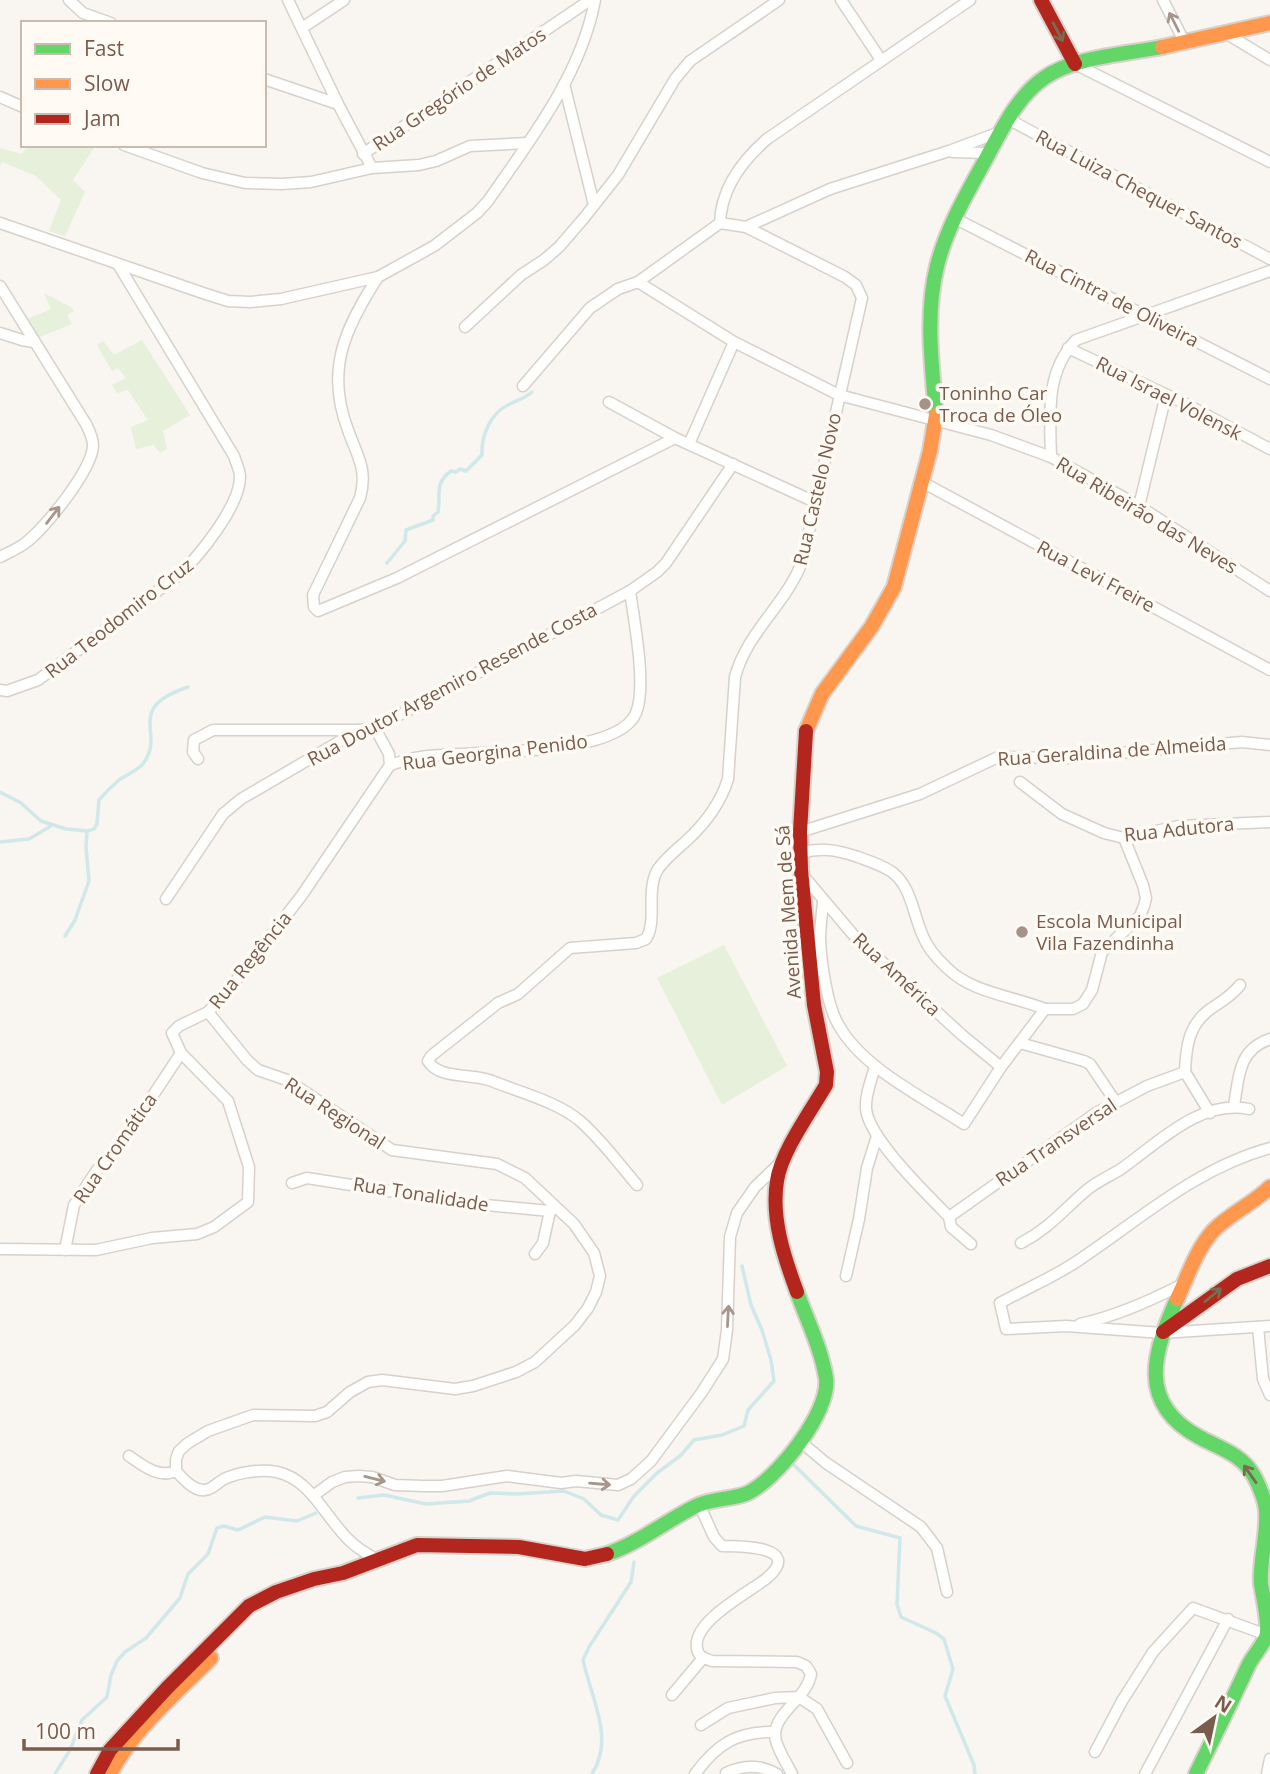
<svg xmlns="http://www.w3.org/2000/svg" width="1270" height="1774" font-family="'Open Sans',sans-serif">
  <rect width="100%" height="100%" fill="#f9f5f0"/>
  <g fill="#e7f0db">
    <polygon points="28,145 96,145 73,180 85,192 65,236 49,231 61,200 36,176 2,162 0,166 0,148 22,154"/>
    <polygon points="44,293 71,307 74,311 67,315 72,324 37,338 25,320 51,309"/>
    <polygon points="142,340 190,415 163,431 167,449 160,453 154,445 136,449 131,427 148,420 128,390 117,393 112,385 126,378 118,368 112,371 97,345 103,341 114,355"/>
    <polygon points="724,945 787,1066 722,1105 657,978"/>
  </g>
  <g fill="none" stroke-linecap="round" stroke-linejoin="round">
    <g stroke="#d0e8ea" stroke-width="3.5">
      <path d="M387 563 405 541 406 530 433 520V516L438 512C441 495 434 483 451 471L456 472 460 469 466 471 482 455C481 435 491 413 508 405 517 400 524 399 532 392"/>
      <path d="M0 792 21 803 41 821 66 829 87 831 94 829 97 824 99 800C105 793 112 786 119 780 126 775 136 771 142 765 168 734 122 709 188 687"/>
      <polyline points="0,842 29,839 51,826"/>
      <polyline points="65,936 75,920 89,881 86,847 87,831"/>
      <polyline points="793,1464 856,1526 900,1538 897,1604 901,1617 936,1633 944,1639 953,1669 945,1696 974,1765 975,1774"/>
      <polyline points="358,1498 384,1495 426,1504 440,1503 469,1501 490,1493 517,1494 564,1491 584,1499 601,1515 618,1520 634,1496 657,1473 680,1456 694,1440 722,1435 744,1426 748,1410 774,1381 771,1360 762,1330 751,1305 742,1266"/>
      <polyline points="55,1774 70,1750 82,1720 107,1697 111,1675 117,1661 125,1652 146,1638 180,1598 188,1574 208,1554 217,1528 224,1526 238,1530 265,1517 297,1521 316,1513"/>
      <path d="M592 1774C615 1738 591 1698 583 1660L589 1647 631 1582 634 1562"/>
    </g>
    <defs>
      <g id="street">
        <polyline points="69,0 83,13 111,23"/>
        <polyline points="288,0 338,104 372,168"/>
        <polyline points="841,0 881,60"/>
        <polyline points="1163,0 1185,43"/>
        <polyline points="302,28 344,0"/>
        <polyline points="1227,34 1270,60"/>
        <polyline points="1075,64 1270,162"/>
        <polyline points="264,79 338,104"/>
        <polyline points="564,84 594,205"/>
        <polyline points="0,97 23,107"/>
        <polyline points="1008,119 1270,259"/>
        <polyline points="124,145 202,173 245,183 282,184 311,182 372,168 419,165 436,161 470,146 527,143"/>
        <polyline points="953,152 986,153"/>
        <polyline points="363,154 590,0"/>
        <polyline points="954,218 1270,379"/>
        <path d="M0 223 203 293 228 301 250 302 281 299 378 277 434 246 477 213 488 201C531 139 581 75 595 0"/>
        <path d="M720 223C721 189 743 160 767 139L970 0"/>
        <path d="M378 277C345 328 325 370 348 430 357 456 368 469 360 498L313 595 314 607 318 611 397 578 675 438"/>
        <polyline points="638,282 734,342 839,395 991,435 1051,457 1139,506 1270,591"/>
        <path d="M0 286 86 424C89 430 93 438 93 445 93 469 44 530 24 544 17 549 8 553 0 557"/>
        <polyline points="465,327 521,275 544,260 559,247 584,218 618,175 675,79 690,61 779,0"/>
        <polyline points="0,333 22,340 34,342"/>
        <polyline points="1068,348 1182,402 1270,449"/>
        <polyline points="523,386 590,308 618,289 638,282 720,223 746,227 830,189 949,151 1000,132"/>
        <polyline points="609,402 675,438 815,502"/>
        <polyline points="689,444 734,342"/>
        <path d="M1051 457C1050 415 1045 372 1076 340L1270 271"/>
        <polyline points="922,482 1270,670"/>
        <polyline points="1139,506 1166,395"/>
        <path d="M0 690 7 691 38 680 179 575C199 556 240 506 240 477 240 470 236 463 234 456L119 266"/>
        <polyline points="198,759 193,752 194,740 213,730 358,730"/>
        <path d="M390 765C400 762 411 758 421 757 465 750 617 759 636 713 647 686 634 621 630 591"/>
        <polyline points="1020,782 1062,814 1104,833 1124,838 1179,826 1270,822"/>
        <polyline points="800,832 920,794 998,757 1065,758 1242,742 1270,745"/>
        <path d="M801 853C822 847 837 850 858 857 869 861 882 865 892 872 911 886 913 913 922 934 927 947 936 958 947 968 972 993 1013 996 1045 1009"/>
        <polyline points="801,873 856,938 962,1035 1001,1067"/>
        <polyline points="166,899 223,814 241,799 359,730 375,728 630,591 657,572 666,563 733,464"/>
        <path d="M823 902C822 914 820 927 820 939 821 962 827 1005 838 1024 862 1068 923 1097 964 1124L1001 1067 1045 1009H1073L1083 1004 1092 990 1102 952 1140 916 1144 906 1146 898 1143 885 1124 838"/>
        <path d="M208 1012 247 1060 258 1070 287 1080 392 1150 497 1164 525 1178 574 1224 594 1253 600 1276 596 1292 588 1308 575 1325 535 1362 516 1372 473 1386 455 1389 382 1380 368 1382 350 1392 327 1412 315 1416 253 1415 208 1431 188 1443 179 1451 176 1459V1471C184 1480 198 1496 211 1488 216 1485 219 1482 224 1479 239 1472 261 1469 277 1472 311 1479 326 1519 350 1541 357 1548 367 1554 376 1559"/>
        <polyline points="1020,1043 1084,1061 1090,1064 1115,1101"/>
        <path d="M875 1067C871 1081 865 1095 866 1109 869 1139 927 1194 949 1217L951 1227 971 1244"/>
        <polyline points="1185,1072 1210,1113"/>
        <path d="M1234 1106C1239 1076 1238 1050 1270 1039"/>
        <path d="M1270 1148C1196 1168 1138 1221 1076 1262 1052 1278 1025 1289 1000 1303L1006 1329 1066 1326 1162 1333 1270 1326"/>
        <polyline points="292,1183 307,1178 465,1203 550,1211"/>
        <path d="M637 1185C619 1164 601 1139 580 1121 558 1102 519 1092 492 1081 474 1073 439 1080 428 1061L431 1056 498 1003 518 994 570 948 636 943 646 939C658 919 645 891 658 869 665 859 676 850 685 842 705 824 720 805 728 779L735 677C747 632 786 604 802 562L862 298 856 285 845 277 746 227"/>
        <path d="M949 1217 1096 1113 1147 1086 1185 1072C1186 1048 1188 1026 1209 1010 1220 1002 1231 997 1240 985"/>
        <path d="M1021 1243C1050 1228 1064 1209 1088 1189 1098 1181 1110 1176 1121 1169 1158 1143 1200 1099 1249 1109"/>
        <polyline points="0,1249 96,1250 152,1238 197,1234 214,1227 248,1202 249,1167 228,1101 181,1053 172,1033 179,1026 208,1012 228,991 302,895 390,765 389,754 375,728"/>
        <polyline points="65,1250 74,1205 97,1170 117,1150 181,1053"/>
        <polyline points="535,1254 543,1243 550,1211 554,1209"/>
        <polyline points="846,1276 859,1219 867,1168 877,1136"/>
        <path d="M1080 1324C1117 1316 1150 1301 1183 1284"/>
        <polyline points="1258,1327 1263,1379 1270,1395"/>
        <polyline points="801,1442 826,1463 921,1527 937,1548 947,1592"/>
        <path d="M129 1456C142 1465 159 1479 176 1471"/>
        <polyline points="313,1496 332,1482 345,1477 359,1476 372,1477 395,1485 423,1486 442,1486 507,1476 561,1483 576,1481 618,1485 631,1479 651,1461 702,1392 723,1359 727,1330 730,1237 737,1213 755,1187 782,1161"/>
        <path d="M699 1504 714 1537 722 1546C739 1546 804 1546 767 1578 750 1592 692 1621 697 1648 698 1657 704 1658 712 1661L797 1662 806 1666 811 1674C806 1702 766 1716 777 1744 781 1755 787 1764 792 1774"/>
        <polyline points="672,1695 703,1658"/>
        <polyline points="701,1725 728,1708 775,1698 799,1697 817,1709 847,1763"/>
        <polyline points="1095,1752 1122,1701 1153,1652 1193,1608 1267,1635"/>
        <path d="M726 1773C744 1765 759 1764 777 1774"/>
        <path d="M695 1774C717 1744 737 1731 775 1732"/>
        <polyline points="1145,1774 1228,1619"/>
        <polyline points="1267,1774 1270,1759"/>
      </g>
      <g id="fast">
        <path d="M936 415C932 366 925 314 937 266 947 226 969 190 988 155 1003 127 1018 96 1044 78 1073 57 1127 54 1162 47"/>
        <path d="M1177 1299C1154 1351 1136 1403 1199 1437 1219 1448 1242 1454 1254 1476 1259 1485 1265 1500 1266 1510 1268 1535 1259 1562 1261 1584 1263 1597 1270 1627 1266 1637 1262 1646 1254 1655 1249 1664 1232 1701 1214 1737 1196 1774"/>
        <path d="M607 1554C639 1543 666 1521 696 1506 712 1498 732 1500 748 1493 777 1479 831 1411 826 1378 821 1348 807 1320 797 1292"/>
      </g>
      <g id="slow">
        <polyline points="1162,47 1270,23"/>
        <polyline points="806,731 822,694 872,626 894,587 930,451 936,415"/>
        <path d="M1177 1299C1188 1276 1196 1250 1213 1231 1229 1214 1253 1204 1270 1187"/>
        <path d="M110 1774C134 1728 175 1695 211 1658"/>
      </g>
      <g id="jam">
        <polyline points="1041,0 1075,64"/>
        <path d="M797 1292C784 1257 771 1218 777 1181 781 1152 811 1111 826 1085L827 1072 814 1005 801 870 800 832 806 731"/>
        <polyline points="1163,1332 1237,1279 1270,1266"/>
        <polyline points="97,1774 110,1750 167,1688 249,1606 276,1592 314,1579 343,1573 417,1545 519,1547 585,1559 607,1554"/>
      </g>
    </defs>
    <use href="#street" stroke="#d7d1cb" stroke-width="13"/>
    <use href="#fast" stroke="#d9d2cb" stroke-width="18"/>
    <use href="#slow" stroke="#d9d2cb" stroke-width="18"/>
    <use href="#jam" stroke="#d9d2cb" stroke-width="18"/>
    <use href="#street" stroke="#fefefd" stroke-width="10"/>
    <use href="#fast" stroke="#63d668" stroke-width="14"/>
    <use href="#slow" stroke="#ff974d" stroke-width="14"/>
    <use href="#jam" stroke="#b3261e" stroke-width="14"/>
  </g>
  <defs><path id="oneway-shaft" d="M-6 0H5M1.5-3L5.5 0L1.5 3" fill="none" stroke-width="1.6" stroke-linecap="round" stroke-linejoin="round" transform="scale(1.75)"/></defs>
  <g stroke="#a8958b">
    <use href="#oneway-shaft" transform="translate(1174 22) rotate(-117)"/>
    <use href="#oneway-shaft" transform="translate(53 515) rotate(-52)"/>
    <use href="#oneway-shaft" transform="translate(728 1316) rotate(-87)"/>
    <use href="#oneway-shaft" transform="translate(375 1479) rotate(14)"/>
    <use href="#oneway-shaft" transform="translate(600 1484) rotate(5)"/>
  </g>
  <g stroke="#776e51">
    <use href="#oneway-shaft" transform="translate(1058 32) rotate(62)"/>
    <use href="#oneway-shaft" transform="translate(1213 1295) rotate(-39)"/>
    <use href="#oneway-shaft" transform="translate(1250 1474) rotate(-125)"/>
  </g>
  <g fill="#a69286" stroke="#fffaf3" stroke-width="2.5">
    <circle cx="925" cy="404" r="7"/>
    <circle cx="1022" cy="932" r="7"/>
  </g>
  <g text-anchor="middle" dominant-baseline="central" stroke-width="7" stroke-linejoin="round" paint-order="stroke">
    <g font-size="19" fill="#7a5c4d" stroke="#fffaf3">
      <text transform="translate(459 89) rotate(-34)">Rua Gregório de Matos</text>
      <text transform="translate(1139 189) rotate(28)">Rua Luiza Chequer Santos</text>
      <text transform="translate(1112 298) rotate(27)">Rua Cintra de Oliveira</text>
      <text transform="translate(1169 398) rotate(27)">Rua Israel Volensk</text>
      <text transform="translate(817 489) rotate(-77)">Rua Castelo Novo</text>
      <text transform="translate(1147 515) rotate(31)">Rua Ribeirão das Neves</text>
      <text transform="translate(1096 576) rotate(28)">Rua Levi Freire</text>
      <text transform="translate(119 618) rotate(-38)">Rua Teodomiro Cruz</text>
      <text transform="translate(452 684) rotate(-28)">Rua Doutor Argemiro Resende Costa</text>
      <text transform="translate(1112 751) rotate(-4)">Rua Geraldina de Almeida</text>
      <text transform="translate(495 752) rotate(-7)">Rua Georgina Penido</text>
      <text transform="translate(1179 829) rotate(-6)">Rua Adutora</text>
      <text transform="translate(788 912) rotate(-94)">Avenida Mem de Sá</text>
      <text transform="translate(250 960) rotate(-51)">Rua Regência</text>
      <text transform="translate(897 974) rotate(43)">Rua América</text>
      <text transform="translate(335 1113) rotate(33)">Rua Regional</text>
      <text transform="translate(1056 1142) rotate(-34)">Rua Transversal</text>
      <text transform="translate(115 1148) rotate(-55)">Rua Cromática</text>
      <text transform="translate(421 1194) rotate(9)">Rua Tonalidade</text>
    </g>
    <g font-size="19" fill="#7a5c4d" stroke="#fffaf3" text-anchor="start">
      <text x="939" y="393">Toninho Car<tspan x="939" dy="22">Troca de Óleo</tspan></text>
      <text x="1036" y="921">Escola Municipal<tspan x="1036" dy="22">Vila Fazendinha</tspan></text>
    </g>
  </g>
  <rect x="21" y="21" width="245" height="126" fill="#fffaf3" stroke="#cabbb1" stroke-width="2"/>
  <rect x="35" y="44" width="35" height="10" fill="#63d668" stroke="#cabbb1" stroke-width="2"/>
  <text x="84" y="56" font-size="21" fill="#7a5c4d">Fast</text>
  <rect x="35" y="79" width="35" height="10" fill="#ff974d" stroke="#cabbb1" stroke-width="2"/>
  <text x="84" y="91" font-size="21" fill="#7a5c4d">Slow</text>
  <rect x="35" y="114" width="35" height="10" fill="#b3261e" stroke="#cabbb1" stroke-width="2"/>
  <text x="84" y="126" font-size="21" fill="#7a5c4d">Jam</text>
  <g transform="translate(1214 1718) rotate(33)" stroke="#fffaf3" stroke-width="5" paint-order="stroke">
  <path d="M0-5L12 26L0 18L-12 26Z" fill="#7a5c4d"/>
  <text y="-10" font-size="19" font-weight="bold" text-anchor="middle" fill="#7a5c4d">N</text>
  </g>
  <path d="M24 1739v10h154v-10" fill="none" stroke="#7a5c4d" stroke-width="3.5"/>
  <text x="35" y="1739" font-size="21" fill="#7a5c4d" stroke="#fffaf3" stroke-width="5" paint-order="stroke">100 m</text>
</svg>
